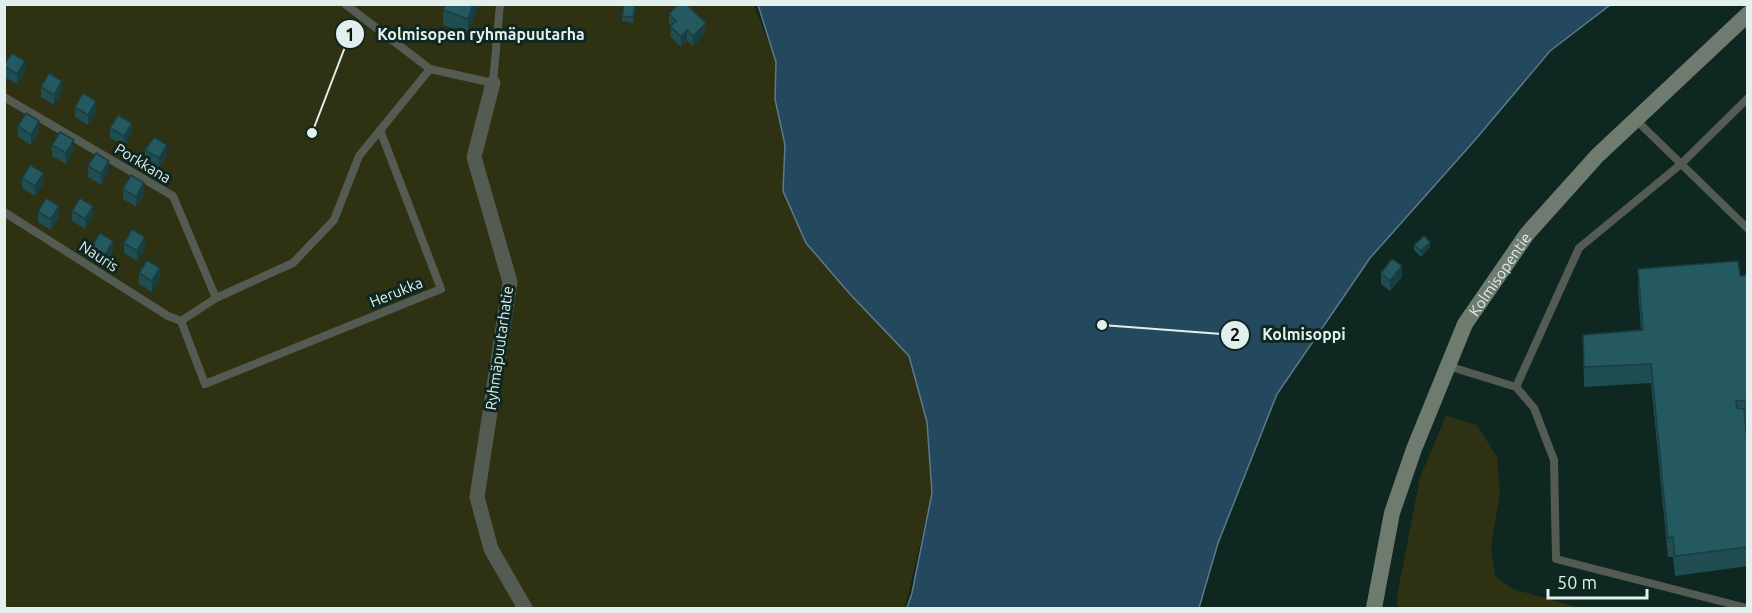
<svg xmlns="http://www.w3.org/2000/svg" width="1752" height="613" font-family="Ubuntu,sans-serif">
  <rect width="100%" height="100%" fill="#0e2721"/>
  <g fill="#2e3112">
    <polygon points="4,5 754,5 776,62 775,99 785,145 783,191 806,243 909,356 927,422 932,493 905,608 5,608"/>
    <polygon points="1446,416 1477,425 1497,457 1500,494 1491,546 1495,576 1513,589 1580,608 1397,608 1398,591 1420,477"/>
  </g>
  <polygon fill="#24485e" stroke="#5d7a89" stroke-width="1.5" points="758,5 758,4 1610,5 1550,51 1475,140 1370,258 1277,394 1218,543 1199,608 907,608 912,593 932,493 927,422 909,356 849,293 806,243 783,191 785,145 775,99 776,62"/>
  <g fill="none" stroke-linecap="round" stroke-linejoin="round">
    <g stroke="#545b53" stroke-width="8">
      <polyline points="345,4 430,69 493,83 500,4"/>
      <polyline points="4,97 173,196 216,298"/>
      <polyline points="1635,119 1748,229"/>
      <polyline points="4,212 168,316 181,321"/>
      <polyline points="181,321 205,384 441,289 380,130"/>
      <polyline points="181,321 216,298 293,263 334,220 359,156 430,69"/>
      <polyline points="1448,366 1516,387 1534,408 1554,460 1556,559 1747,608"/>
      <polyline points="1516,387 1579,248 1681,164 1748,98"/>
    </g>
    <polyline stroke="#545b53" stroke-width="15" points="493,83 474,157 510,282 477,497 491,549 525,608"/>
    <path stroke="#707b6f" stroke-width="16" id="s1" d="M1374 608 1392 513 1414 449 1465 324 1527 234 1597 156 1748 14"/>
  </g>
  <g fill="#1f4d52">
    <polygon points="479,4 468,34 443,25 443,10"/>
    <polygon points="635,11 633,23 622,21 622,16"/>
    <polygon points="669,14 706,33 693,46 687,41 681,47 670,36 671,26 669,24"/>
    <polygon points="4,65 25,71 17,84 4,77"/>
    <polygon points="41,87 62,92 54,105 41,97"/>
    <polygon points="75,107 96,112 88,125 75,117"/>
    <polygon points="18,126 39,132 31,145 18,137"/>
    <polygon points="110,128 132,133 124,146 110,138"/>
    <polygon points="52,145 74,150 66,164 52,156"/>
    <polygon points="145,150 167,155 159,168 145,160"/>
    <polygon points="88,166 109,171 101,185 88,177"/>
    <polygon points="22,178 44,183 35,196 22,188"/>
    <polygon points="123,189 144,194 136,207 123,199"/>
    <polygon points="72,211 93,216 85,229 72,221"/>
    <polygon points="38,212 59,217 51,230 38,222"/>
    <polygon points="124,243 145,248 137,261 124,253"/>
    <polygon points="1414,245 1430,247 1421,257 1414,250"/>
    <polygon points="92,246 113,251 105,265 92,257"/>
    <polygon points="1638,269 1740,276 1748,275 1748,420 1745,420 1748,452 1748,566 1675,576 1673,557 1668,557 1651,383 1584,387 1583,335 1641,330 1638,288"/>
    <polygon points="139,273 160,278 152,292 139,284"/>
    <polygon points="1381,273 1402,277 1390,291 1381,284"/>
  </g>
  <g fill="#193e42">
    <polygon points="473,4 479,4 468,34 468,19"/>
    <polygon points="706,23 706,33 693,46 693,36"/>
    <polygon points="687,30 687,41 681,47 681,37"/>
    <polygon points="25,61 25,71 17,84 17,74"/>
    <polygon points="62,81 62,92 54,105 54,95"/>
    <polygon points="96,101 96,112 88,125 88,115"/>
    <polygon points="39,121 39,132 31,145 31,135"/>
    <polygon points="132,123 132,133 124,146 124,136"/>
    <polygon points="74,140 74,150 66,164 66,153"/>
    <polygon points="167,145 167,155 159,168 159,158"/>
    <polygon points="109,161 109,171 101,185 101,174"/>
    <polygon points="44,173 44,183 35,196 35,186"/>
    <polygon points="144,183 144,194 136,207 136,197"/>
    <polygon points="59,206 59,217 51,230 51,219"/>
    <polygon points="93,206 93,216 85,229 85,219"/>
    <polygon points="145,237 145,248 137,261 137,251"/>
    <polygon points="113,241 113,251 105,265 105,255"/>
    <polygon points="1430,242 1430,247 1421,257 1421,251"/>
    <polygon points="1402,266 1402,277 1390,291 1390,281"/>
    <polygon points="160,268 160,278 152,292 152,281"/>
  </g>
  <g fill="#24595f" stroke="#193e42" stroke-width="1.5">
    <polygon points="446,4 473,4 468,19 443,10"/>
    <polygon points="624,4 635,6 633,17 622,16"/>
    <polygon points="678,4 686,4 706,23 693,36 687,30 681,37 670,26 676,21 669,14"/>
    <polygon points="12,53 25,61 17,74 4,66 4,65"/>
    <polygon points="49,73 62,81 54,95 41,87"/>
    <polygon points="83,93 96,101 88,115 75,107"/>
    <polygon points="26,113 39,121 31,135 18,126"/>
    <polygon points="118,115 132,123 124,136 110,128"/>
    <polygon points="60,132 74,140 66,153 52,145"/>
    <polygon points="154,137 167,145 159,158 145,150"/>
    <polygon points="96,153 109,161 101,174 88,166"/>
    <polygon points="30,165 44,173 35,186 22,178"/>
    <polygon points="131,175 144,183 136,197 123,189"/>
    <polygon points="46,198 59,206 51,219 38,212"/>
    <polygon points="80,198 93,206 85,219 72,211"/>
    <polygon points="132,229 145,237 137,251 124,243"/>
    <polygon points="100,233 113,241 105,255 92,246"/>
    <polygon points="1424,236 1430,242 1421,251 1414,245"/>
    <polygon points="1392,259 1402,266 1390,281 1381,273"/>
    <polygon points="147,260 160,268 152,281 139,273"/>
    <polygon points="1738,261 1740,276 1748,275 1748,400 1736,401 1737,408 1744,409 1748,452 1748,547 1675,556 1673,537 1668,538 1651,364 1584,367 1583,335 1643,330 1638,269"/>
  </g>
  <g text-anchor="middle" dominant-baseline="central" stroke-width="6" stroke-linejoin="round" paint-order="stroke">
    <g font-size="15" fill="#e1f0ec" stroke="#0e2721">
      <text transform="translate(143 163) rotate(31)">Porkkana</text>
      <text transform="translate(99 256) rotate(33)">Nauris</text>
      <text stroke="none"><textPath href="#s1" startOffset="360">Kolmisopentie</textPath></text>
      <text transform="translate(396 292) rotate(-22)">Herukka</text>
      <text transform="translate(499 348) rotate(-82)">Ryhmäpuutarhatie</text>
    </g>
  </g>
  <path fill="none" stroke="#e1f0ec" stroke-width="2" d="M312 133L350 34M1102 325L1235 335"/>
  <g fill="#e1f0ec" stroke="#0e2721" stroke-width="2">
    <circle cx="312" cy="133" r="6"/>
    <circle cx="1102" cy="325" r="6"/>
    <circle cx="350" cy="34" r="15"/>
    <circle cx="1235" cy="335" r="15"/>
  </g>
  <g font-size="18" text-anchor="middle" font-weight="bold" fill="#111">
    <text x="350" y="41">1</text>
    <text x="1235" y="341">2</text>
  </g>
  <g font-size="16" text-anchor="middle" font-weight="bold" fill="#e1f0ec" stroke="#0e2721" stroke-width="6" stroke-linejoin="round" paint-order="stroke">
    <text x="481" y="40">Kolmisopen ryhmäpuutarha</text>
    <text x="1304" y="340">Kolmisoppi</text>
  </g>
  <rect width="1752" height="613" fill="none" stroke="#e1f0ec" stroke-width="12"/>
  <path d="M1548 589v9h99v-9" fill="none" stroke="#e1f0ec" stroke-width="3"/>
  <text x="1557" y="589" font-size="18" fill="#e1f0ec" stroke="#0e2721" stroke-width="4.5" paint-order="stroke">50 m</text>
</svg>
